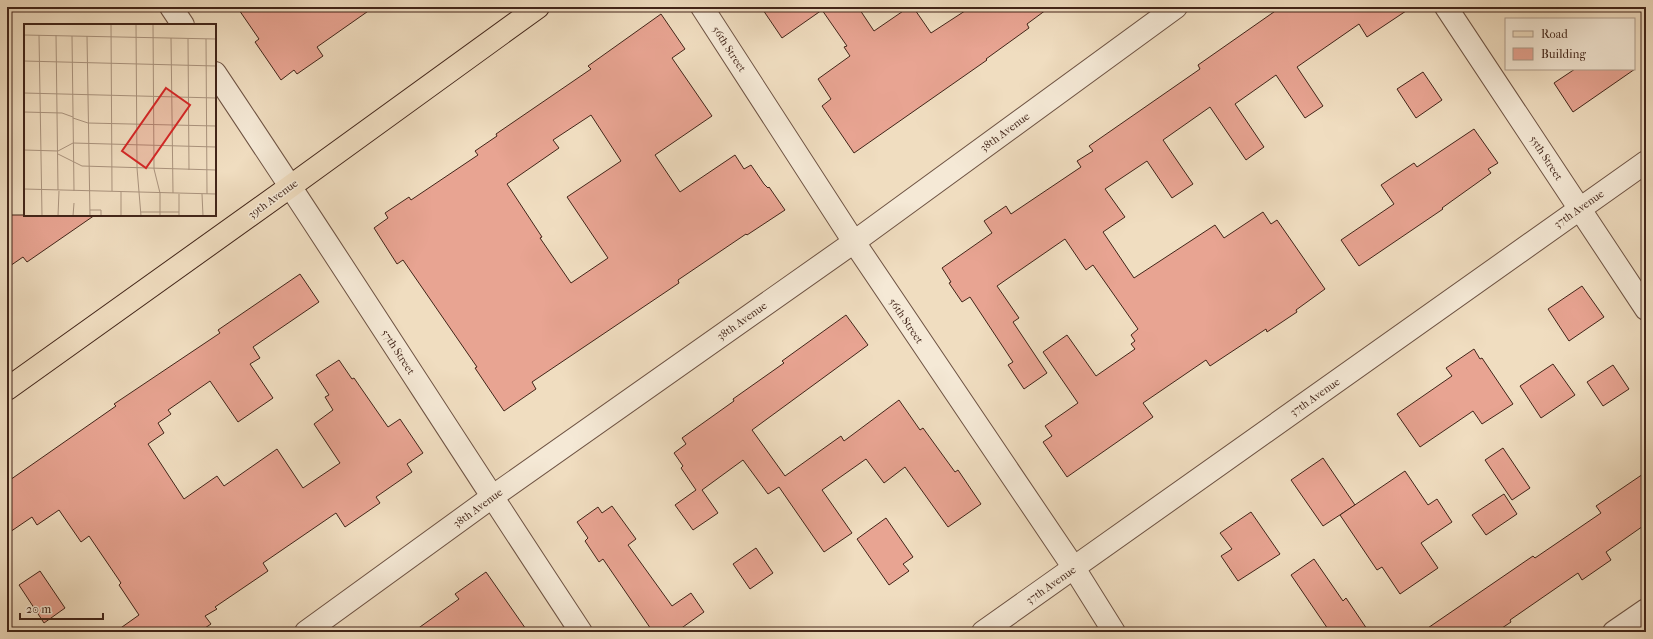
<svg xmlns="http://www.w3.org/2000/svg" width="1653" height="639" font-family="'IM FELL French Canon',serif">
  <rect width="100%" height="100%" fill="#f0ddc0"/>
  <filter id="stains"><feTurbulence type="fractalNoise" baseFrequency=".005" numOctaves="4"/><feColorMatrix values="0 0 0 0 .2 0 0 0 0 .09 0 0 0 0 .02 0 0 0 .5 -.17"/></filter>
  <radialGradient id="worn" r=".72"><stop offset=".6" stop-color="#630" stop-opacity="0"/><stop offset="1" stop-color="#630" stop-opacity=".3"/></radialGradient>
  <g fill="#e8a492" stroke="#422519" fill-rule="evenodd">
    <polygon points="237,7 374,7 317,47 323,56 297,74 294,70 281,80 255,42 259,39"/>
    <polygon points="761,7 858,7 874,31 909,7 913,7 931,33 971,7 1050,7 1027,24 1029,28 986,59 987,60 854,153 822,106 831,99 818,79 850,56 844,47 847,46 822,10 782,38"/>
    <polygon points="1281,7 1412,7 1367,37 1359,24 1297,67 1323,106 1305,118 1276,75 1235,104 1264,147 1246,160 1210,107 1163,140 1193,184 1172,198 1147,161 1105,189 1125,217 1103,232 1134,278 1215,225 1224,238 1263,212 1271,224 1277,220 1325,289 1296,310 1297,312 1267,332 1266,329 1210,366 1206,360 1143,403 1153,417 1067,477 1043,442 1052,436 1045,426 1078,403 1043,352 1067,335 1096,376 1135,349 1131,344 1135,341 1131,335 1138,329 1093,265 1086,270 1065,239 997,286 1019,318 1013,322 1047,373 1024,389 1008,365 1013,362 970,297 962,302 949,283 951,282 942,268 992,233 984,221 1006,206 1011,214 1081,167 1077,161 1093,151 1089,146 1200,69 1198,65"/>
    <path d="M661 14 685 49 672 58 712 116 655 155 680 192 735 155 744 169 751 165 764 184 768 188 769 187 785 210 747 235 746 234 678 280 679 283 532 382 536 389 504 411 475 368 477 367 403 260 397 264 374 228 388 218 385 213 409 197 411 200 478 155 475 151 497 136 496 134 591 69 588 66ZM591 115 621 161 567 197 608 258 571 283 540 238 542 237 507 184 559 148 553 140Z"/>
    <polygon points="1575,69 1635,69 1573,112 1554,83"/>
    <polygon points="1423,72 1442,100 1416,118 1397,89"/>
    <polygon points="1474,129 1498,163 1488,169 1491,173 1442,208 1443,209 1359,266 1341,240 1394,204 1381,185 1414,163 1417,167"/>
    <polygon points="7,215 95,215 27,262 23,257 7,268"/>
    <polygon points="300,274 319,302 253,347 260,358 250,364 273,398 238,422 210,381 168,410 171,414 158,423 164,433 148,444 184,499 217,476 224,486 277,449 303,488 340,463 314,424 333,410 325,397 329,395 316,375 339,360 352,379 354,378 388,427 400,419 423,453 407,464 412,472 376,497 380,503 345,527 336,513 263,563 268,571 215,607 217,609 205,616 211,624 199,632 115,632 139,615 119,585 121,583 89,536 81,542 59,510 37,525 32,517 7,534 7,482 116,406 114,404 220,333 218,330"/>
    <polygon points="1582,286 1604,317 1569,341 1548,309"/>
    <polygon points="846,315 868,345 752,430 785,476 841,436 844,441 899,400 920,430 923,428 955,472 958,470 981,504 948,527 905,467 884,483 866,459 822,490 852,533 824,552 779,487 768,494 743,460 702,490 718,513 693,530 675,505 696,490 681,468 683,466 674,453 686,444 682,438 734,401 733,399 784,363 782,361"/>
    <polygon points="1474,349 1480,359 1482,358 1513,404 1482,424 1473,411 1420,447 1397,414 1452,376 1446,368"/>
    <polygon points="1553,364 1575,395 1541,418 1520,386"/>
    <polygon points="1613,365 1629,389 1603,406 1587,382"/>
    <polygon points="1503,448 1530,488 1512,500 1485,460"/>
    <polygon points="1323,458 1355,505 1323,526 1291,480"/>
    <polygon points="1405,471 1428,505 1437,499 1452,522 1421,543 1438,568 1400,594 1382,567 1377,570 1340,515"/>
    <polygon points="1646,472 1646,524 1606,552 1611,560 1582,580 1578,573 1510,620 1511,622 1496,632 1422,632 1533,556 1535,558 1601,513 1596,506"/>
    <polygon points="1504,494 1517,514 1486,535 1472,515"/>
    <polygon points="612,506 636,539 628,545 672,606 691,593 704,612 676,632 653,632 603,559 599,562 585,541 588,538 577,522 598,507 602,513"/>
    <polygon points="1251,512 1280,554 1238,581 1221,556 1232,549 1220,533"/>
    <polygon points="886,518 913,557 903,564 909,571 889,585 857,539"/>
    <polygon points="756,548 773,573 750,589 733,564"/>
    <polygon points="1314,559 1343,601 1346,598 1369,632 1330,632 1291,575"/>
    <polygon points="40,571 65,608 44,623 19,585"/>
    <polygon points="486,572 528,632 413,632 459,599 455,594"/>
  </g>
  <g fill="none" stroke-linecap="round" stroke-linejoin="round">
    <defs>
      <g id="minor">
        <polyline points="171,7 183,25"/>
        <polyline points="702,7 854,242 1074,568 1114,632"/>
        <polyline points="1446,7 1646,309"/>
        <path d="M215 73C339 258 458 446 581 632"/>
        <polyline points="306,632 492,497 854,242 1176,7"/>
        <polyline points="983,632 1646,162"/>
        <polyline points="1614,632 1646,610"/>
      </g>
      <polyline id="major" points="7,389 291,186 538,7"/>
    </defs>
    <use href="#minor" stroke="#6e5343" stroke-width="24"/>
    <use href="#major" stroke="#422519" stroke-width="24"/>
    <use href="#minor" stroke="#f5e9d6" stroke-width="22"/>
    <use href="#major" stroke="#f0ddc0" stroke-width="22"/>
  </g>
  <g text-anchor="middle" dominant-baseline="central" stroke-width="3" stroke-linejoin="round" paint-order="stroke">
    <g font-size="11" fill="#422519" stroke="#f5e9d6">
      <text transform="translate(729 49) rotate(57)">56th Street</text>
      <text transform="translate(1005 132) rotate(-36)">38th Avenue</text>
      <text transform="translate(1546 158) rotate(57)">55th Street</text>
      <text transform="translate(273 199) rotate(-36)">39th Avenue</text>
      <text transform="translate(1579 209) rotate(-35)">37th Avenue</text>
      <text transform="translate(742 321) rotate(-35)">38th Avenue</text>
      <text transform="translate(906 321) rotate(56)">56th Street</text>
      <text transform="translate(398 352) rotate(57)">57th Street</text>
      <text transform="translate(1315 397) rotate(-35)">37th Avenue</text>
      <text transform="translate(478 508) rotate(-36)">38th Avenue</text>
      <text transform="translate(1051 585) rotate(-35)">37th Avenue</text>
    </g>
  </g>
  <g transform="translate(24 24)">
    <rect width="192" height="192" fill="#f0ddc0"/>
    <path fill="none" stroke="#aa937d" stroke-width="1" d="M87 0 88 167M112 0 113 144 117 192M129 0 130 145 136 169V192M0 11 192 15M15 11 18 192M32 11 34 166M48 12 50 167M63 12 66 192M147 14 149 169M164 15 165 146M182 15 183 170M0 37 192 42M0 69 192 74M0 88 38 89 49 93M49 94 64 99 192 102M0 124V154M0 126 34 127 49 119 192 123M34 130 58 142 192 146M0 165 192 170M97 168V192M155 170V192M178 170 179 192M66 186H77V192M117 188H155M34 192 35 167M49 192 50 179"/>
    <path fill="#d62828" fill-opacity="0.15" stroke="#d62828" stroke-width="2" d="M142 64 166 81 122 144 98 127Z"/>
    <rect width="192" height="192" fill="none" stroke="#422519" stroke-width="2"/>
  </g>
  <rect width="1653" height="639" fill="none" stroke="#f0ddc0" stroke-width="24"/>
  <rect x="8" y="8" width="1637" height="623" fill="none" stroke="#422519" stroke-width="2"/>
  <rect x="12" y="12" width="1629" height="615" fill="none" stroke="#422519"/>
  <rect x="1505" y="18" width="130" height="52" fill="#f5e9d6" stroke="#ad9b8a"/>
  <rect x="1513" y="31" width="20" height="6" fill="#f0ddc0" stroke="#ad9b8a"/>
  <text x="1541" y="38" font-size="12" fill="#422519">Road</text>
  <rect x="1513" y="48" width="20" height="12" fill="#e8a492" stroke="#ad9b8a"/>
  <text x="1541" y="58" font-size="12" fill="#422519">Building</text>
  <path d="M20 613v6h83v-6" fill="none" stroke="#422519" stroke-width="2"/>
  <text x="26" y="613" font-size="12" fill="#422519" stroke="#f5e9d6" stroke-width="3" paint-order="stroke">20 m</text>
  <rect width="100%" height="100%" filter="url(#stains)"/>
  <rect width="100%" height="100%" fill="url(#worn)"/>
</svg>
